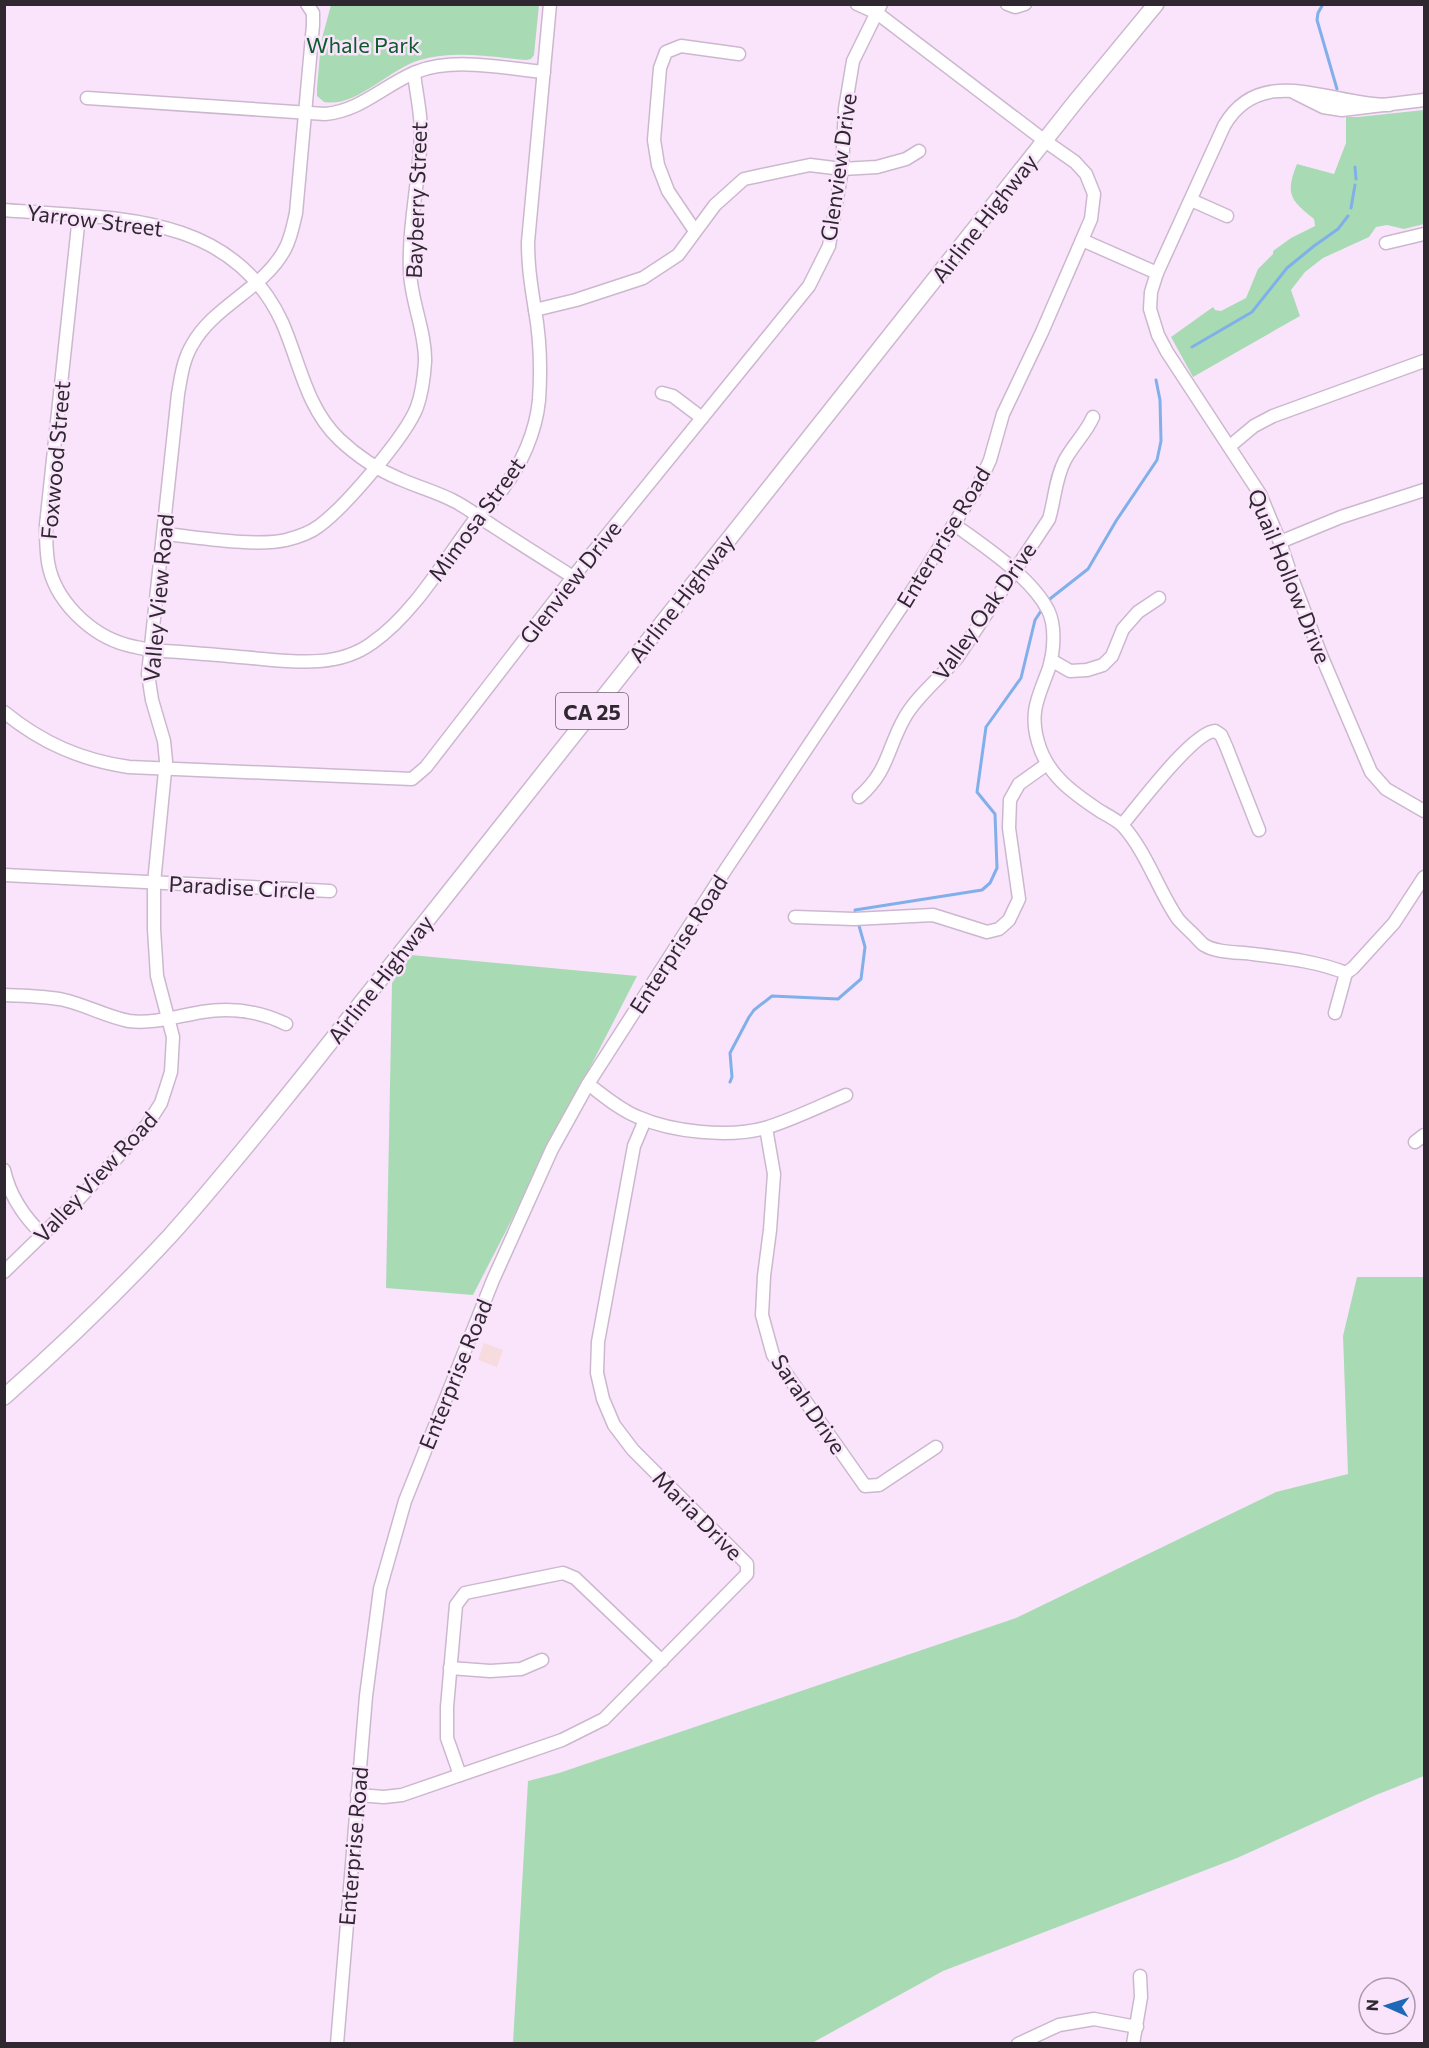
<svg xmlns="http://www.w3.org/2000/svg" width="1429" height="2048" font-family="Commissioner,sans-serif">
  <rect width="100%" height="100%" fill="#fae4fc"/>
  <polygon fill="#f6dbdf" points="484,1343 503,1350 497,1367 478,1360"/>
  <g fill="#a8dbb4">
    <path d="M331 5H539L534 55 531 59 526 60C491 57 454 50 420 60 389 69 356 108 324 102L317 96V88L321 42Z"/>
    <path d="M1424 110V224L1404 229 1387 225 1376 227 1369 237 1323 258 1305 272 1291 290 1300 316 1193 377 1171 337 1213 307 1215 310 1221 311 1246 298 1258 269 1273 254V251L1291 238 1315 226 1314 219C1290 200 1285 194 1297 164L1334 174 1346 143V117H1358Z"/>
    <polygon points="411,955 637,976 473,1295 386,1288 392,983"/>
    <polygon points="1357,1277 1424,1277 1424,1776 1376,1795 1237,1858 943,1971 812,2043 513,2043 528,1781 559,1773 1016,1618 1276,1492 1348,1474 1343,1336"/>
  </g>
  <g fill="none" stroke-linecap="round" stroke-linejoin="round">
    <g stroke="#80afea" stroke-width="3">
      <polyline points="1323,4 1318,13 1317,20 1337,89"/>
      <polyline points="1355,167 1356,179"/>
      <polyline points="1351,208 1355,185"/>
      <polyline points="1192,347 1252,312 1287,268 1314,246 1338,229 1348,216"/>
      <polyline points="1047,603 1051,598 1088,569 1116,521 1157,460 1161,441 1160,400 1156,380"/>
      <polyline points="856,916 855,910 982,890 990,883 997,868 995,814 977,792 986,727 1021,678 1035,620 1043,608"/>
      <polyline points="730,1082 732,1077 730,1053 749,1017 754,1010 772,996 838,999 861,979 865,947 858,922"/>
    </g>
    <defs>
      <g id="minor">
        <polyline points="1007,4 1015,7 1025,4"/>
        <polyline points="1295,93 1323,107 1342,110 1424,100"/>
        <path d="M87 98 325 114C361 111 384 85 416 72 454 57 504 68 544 72"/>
        <path d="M1389 105C1333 106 1261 61 1224 126L1157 273 1151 292 1150 309 1158 335 1167 352 1260 494 1280 542 1293 581 1321 655 1371 772 1386 789 1424 811"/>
        <polyline points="1191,200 1227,216"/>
        <path d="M4 210C109 219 230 210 282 322 300 363 306 407 339 439 357 456 378 470 400 479 418 487 437 492 454 501 468 508 480 518 493 526 519 543 546 560 573 577"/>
        <path d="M79 216 46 525C46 537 46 549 48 562 54 600 90 635 127 645 134 647 142 648 149 650 180 652 210 654 240 657 284 660 334 671 372 643 415 613 445 559 476 518 484 508 493 501 501 491 521 466 536 432 539 400 541 371 540 338 535 310 531 285 528 267 528 242L550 4"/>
        <polyline points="695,231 668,191 658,165 654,140 660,68 666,52 681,46 739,54"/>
        <polyline points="1082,240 1157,273"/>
        <polyline points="1386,243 1424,234"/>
        <polyline points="535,310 576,300 643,278 678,255 715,205 744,179 810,165 842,169 877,167 906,159 919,151"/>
        <polyline points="662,393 673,396 702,418"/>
        <polyline points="1230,446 1254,426 1273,416 1424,361"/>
        <path d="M955 525C985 547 1030 576 1048 610 1056 626 1054 651 1049 668 1039 696 1029 711 1038 742 1047 775 1073 793 1100 811 1107 815 1117 820 1123 826 1147 853 1158 890 1178 919 1183 925 1189 930 1194 935 1197 938 1201 943 1204 945 1217 953 1238 952 1253 954 1285 958 1316 961 1346 973L1353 968 1394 923 1424 877"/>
        <path d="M164 534C197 537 255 547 286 540 298 537 310 533 319 526 345 507 406 436 417 407 422 393 424 377 425 362 426 333 411 301 410 272 408 225 420 178 421 132 421 112 416 92 414 73"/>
        <polyline points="1280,542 1341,517 1424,490"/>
        <polyline points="1051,660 1070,671 1087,670 1103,665 1112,656 1123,629 1138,612 1159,598"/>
        <path d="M4 712C42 743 81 760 129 767L412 779 426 767 573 577 809 286 829 246 842 169 845 109 853 61 881 4"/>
        <path d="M859 797C889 771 887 748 905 717 917 696 941 677 957 658L1049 519C1055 499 1055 479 1065 460 1073 445 1086 433 1093 417"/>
        <path d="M1122 825C1138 806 1193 732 1215 731L1221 735 1226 746 1259 830"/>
        <polyline points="4,875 330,891"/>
        <polyline points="795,917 854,919 933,915 987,932 999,929 1009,920 1019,899 1009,828 1010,800 1019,784 1047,764"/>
        <path d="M4 995C24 996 45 996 64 1000 86 1005 107 1017 129 1021 154 1024 178 1016 202 1012 231 1007 259 1011 286 1024"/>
        <polyline points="1335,1013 1346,973"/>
        <path d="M588 1084C603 1095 620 1110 638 1117 672 1132 729 1138 765 1128 792 1120 820 1106 846 1095"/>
        <polyline points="766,1128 774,1174 770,1230 764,1276 762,1315 773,1355 865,1486 879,1485 936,1447"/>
        <polyline points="1415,1142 1424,1135"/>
        <path d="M4 1170C10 1197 24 1217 43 1235"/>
        <path d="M4 1272 77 1201 147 1125 161 1103 171 1072 173 1037 157 976 154 929V883L166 761 164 741 152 700 148 674 178 394C181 377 183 360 192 345 214 305 264 289 285 249 291 238 293 226 296 213L313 25V13L307 4"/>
        <polyline points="450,1668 490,1671 521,1669 542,1660"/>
        <polyline points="460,1775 447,1738 447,1707 456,1605 465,1593 563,1573 575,1578 662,1661"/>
        <polyline points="357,1795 384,1797 402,1795 562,1740 604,1719 747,1574 747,1564 633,1450 614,1425 603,1399 597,1373 598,1342 634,1146 645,1120"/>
        <polyline points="337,2044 366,1696 380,1589 405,1501 493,1280 552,1149 588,1084 726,869 912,591 979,484 990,460 1003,414 1042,332 1091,219 1094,194 1086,174 1075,162 1045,141 877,13 857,4"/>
        <polyline points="1018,2044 1059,2025 1094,2019 1137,2027"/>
        <polyline points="1133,2044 1141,1997 1140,1976"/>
      </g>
      <path id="major" d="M4 1397C62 1346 117 1293 169 1237 215 1186 258 1132 301 1079L1076 101 1156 4"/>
    </defs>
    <use href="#minor" stroke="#ccb8ce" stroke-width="15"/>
    <use href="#major" stroke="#ccb8ce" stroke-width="18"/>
    <use href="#minor" stroke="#fff" stroke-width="12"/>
    <use href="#major" stroke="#fff" stroke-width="15"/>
  </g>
  <g text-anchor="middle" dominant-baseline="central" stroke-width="5" stroke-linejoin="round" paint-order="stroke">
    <rect fill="#fae4fc" stroke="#6d606d" stroke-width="1.5" x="556" y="693" width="72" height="36" rx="4.5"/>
    <g font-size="21" font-weight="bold" fill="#302830">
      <text x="592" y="711">CA 25</text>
    </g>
    <g font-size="22" fill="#0e5b2d" stroke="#fae4fc">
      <text x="363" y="44">Whale Park</text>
    </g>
    <g font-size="22" fill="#302830" stroke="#fae4fc">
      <text transform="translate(838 167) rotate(-82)">Glenview Drive</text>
      <text transform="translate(416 200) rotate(-88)">Bayberry Street</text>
      <text transform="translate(984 218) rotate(-52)">Airline Highway</text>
      <text transform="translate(95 220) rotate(7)">Yarrow Street</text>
      <text transform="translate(55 460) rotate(-85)">Foxwood Street</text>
      <text transform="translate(476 519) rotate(-54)">Mimosa Street</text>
      <text transform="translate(943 537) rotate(-59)">Enterprise Road</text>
      <text transform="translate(1290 576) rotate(68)">Quail Hollow Drive</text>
      <text transform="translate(570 582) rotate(-52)">Glenview Drive</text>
      <text transform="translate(158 598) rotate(-85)">Valley View Road</text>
      <text transform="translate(681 598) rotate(-52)">Airline Highway</text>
      <text transform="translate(984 611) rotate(-55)">Valley Oak Drive</text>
      <text transform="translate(242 887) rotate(3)">Paradise Circle</text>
      <text transform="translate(678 944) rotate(-57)">Enterprise Road</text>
      <text transform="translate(380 979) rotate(-52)">Airline Highway</text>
      <text transform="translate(95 1177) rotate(-47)">Valley View Road</text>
      <text transform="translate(455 1374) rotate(-68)">Enterprise Road</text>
      <text transform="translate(809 1404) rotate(56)">Sarah Drive</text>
      <text transform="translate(698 1515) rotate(45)">Maria Drive</text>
      <text transform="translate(353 1846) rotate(-85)">Enterprise Road</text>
    </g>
  </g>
  <rect width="1429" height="2048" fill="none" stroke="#302830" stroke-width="12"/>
  <g transform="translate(1387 2006) rotate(273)"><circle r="28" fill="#fae4fc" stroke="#a999aa" stroke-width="1.5"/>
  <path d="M0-4.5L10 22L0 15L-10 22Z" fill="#1f68b8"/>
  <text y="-9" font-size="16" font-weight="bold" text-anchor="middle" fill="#302830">N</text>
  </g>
</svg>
